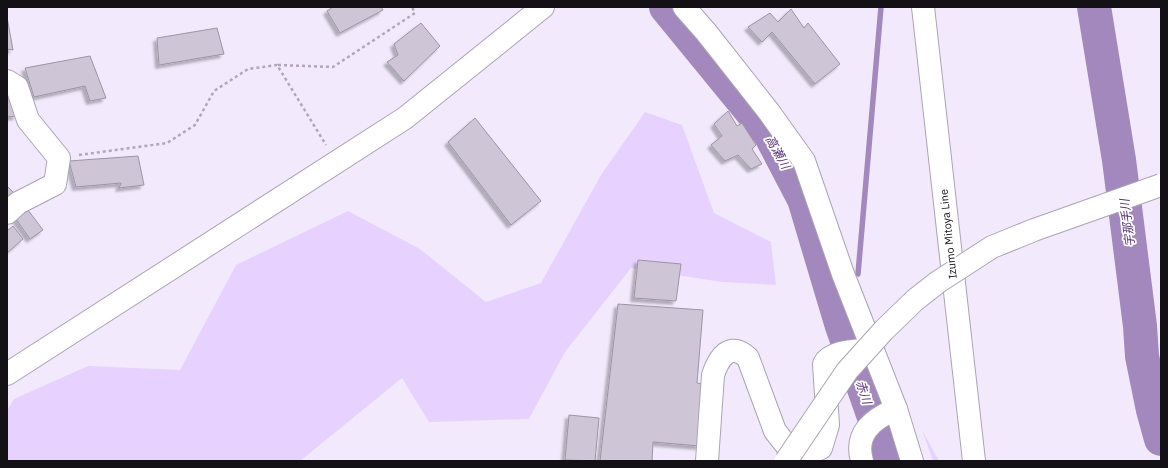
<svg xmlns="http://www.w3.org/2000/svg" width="1168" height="468" font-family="'IBM Plex Sans','Noto Sans JP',sans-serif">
  <defs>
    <filter id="shadow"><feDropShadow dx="-3.5" dy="3.5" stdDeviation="1" flood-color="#0004"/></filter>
  </defs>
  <rect width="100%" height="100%" fill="#f2eafc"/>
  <g fill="#e7d1ff">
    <polygon points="645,112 682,125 714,213 771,242 776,285 722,282 631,268 565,352 529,419 429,422 402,378 300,461 7,461 7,411 14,399 88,366 180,370 236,265 348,211 420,249 486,302 541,283 601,175"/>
    <polygon points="922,430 939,461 933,461"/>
  </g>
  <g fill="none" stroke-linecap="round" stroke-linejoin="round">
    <g stroke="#a288bd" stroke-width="5.5">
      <polyline points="858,274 881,7"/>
      <polyline points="841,323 847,304"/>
    </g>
    <g stroke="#a288bd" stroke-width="34">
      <polyline points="666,7 770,134 804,199 841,323 874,417 886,461"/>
      <polyline points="1094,7 1119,160 1140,326 1142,356 1153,410 1161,439"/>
    </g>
  </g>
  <g fill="#cec6d7" stroke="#9c94a4" filter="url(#shadow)">
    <polygon points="333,7 381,7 383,10 340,33 327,11"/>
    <polygon points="791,9 804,28 808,23 840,64 815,84 772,32 762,42 748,27 770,13 778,22"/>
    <polygon points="7,17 13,50 7,49"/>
    <polygon points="421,23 440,46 404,81 387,62 398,55 394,44"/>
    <polygon points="217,28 224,54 159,65 157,38"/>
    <polygon points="90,56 106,98 90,101 85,86 34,97 25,68"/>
    <polygon points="7,89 17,116 7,117"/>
    <polygon points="728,111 737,126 742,123 756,145 752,149 762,164 751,169 738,155 725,161 711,145 722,136 714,124"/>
    <polygon points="475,118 541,201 511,225 448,142"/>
    <polygon points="138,156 144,185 119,188 121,183 76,187 69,161"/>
    <polygon points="7,186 16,195 7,203"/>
    <polygon points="28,210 43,230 30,239 16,219"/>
    <polygon points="13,226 23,239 7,253 7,231"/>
    <polygon points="638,260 681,264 676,301 634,298"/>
    <polygon points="618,304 703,310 697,383 708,385 700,446 653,442 652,461 600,461"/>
    <polygon points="569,415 599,418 595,461 565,460"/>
  </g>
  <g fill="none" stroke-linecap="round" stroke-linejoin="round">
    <defs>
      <g id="minor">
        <polyline points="684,7 706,32 769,112 804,161 843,274 896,409 912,461"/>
        <polyline points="7,81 17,87 28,120 59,158 55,184 18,203 7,213"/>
        <polyline points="7,374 405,118 543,7"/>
        <path d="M707 461 713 375C719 357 730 341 748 358L775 431 790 450 806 455 821 448 828 425 824 364C831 350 858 351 873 349"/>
        <path d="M862 461C854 433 873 419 896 409"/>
      </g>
      <polyline id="major" points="923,7 974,461"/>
    </defs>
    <use href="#minor" stroke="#aba3b3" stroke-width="24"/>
    <use href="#major" stroke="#aba3b3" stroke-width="24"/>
    <g stroke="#aea8b6" stroke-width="2.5" stroke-dasharray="3 3" stroke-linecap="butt">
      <polyline points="278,65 333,67 415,13 412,7"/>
      <polyline points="79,155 167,143 195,125 214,91 248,69 277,65 326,145"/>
    </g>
    <use href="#minor" stroke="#fff" stroke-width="22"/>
    <use href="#major" stroke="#fff" stroke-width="22"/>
    <defs>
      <polyline id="minor-bridge" points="786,461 847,371 884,330 915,300 938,282 992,247 1034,230 1161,185"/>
    </defs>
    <use href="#minor-bridge" stroke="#aba3b3" stroke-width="24" stroke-linecap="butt"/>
    <use href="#minor-bridge" stroke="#fff" stroke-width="22"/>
  </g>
  <g text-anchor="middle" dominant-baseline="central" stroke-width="3.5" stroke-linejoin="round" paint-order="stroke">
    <g font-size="11" fill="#131116" stroke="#fff">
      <text transform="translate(948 234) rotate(-96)">Izumo Mitoya Line</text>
    </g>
    <g font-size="12" font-style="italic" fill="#563375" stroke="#fff">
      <text transform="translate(778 152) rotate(61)">高瀬川</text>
      <text transform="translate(1127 223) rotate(-97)">宇那手川</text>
      <text transform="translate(864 392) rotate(72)">赤川</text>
    </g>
  </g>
  <rect width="1168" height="468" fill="none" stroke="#131116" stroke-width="16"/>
</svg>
